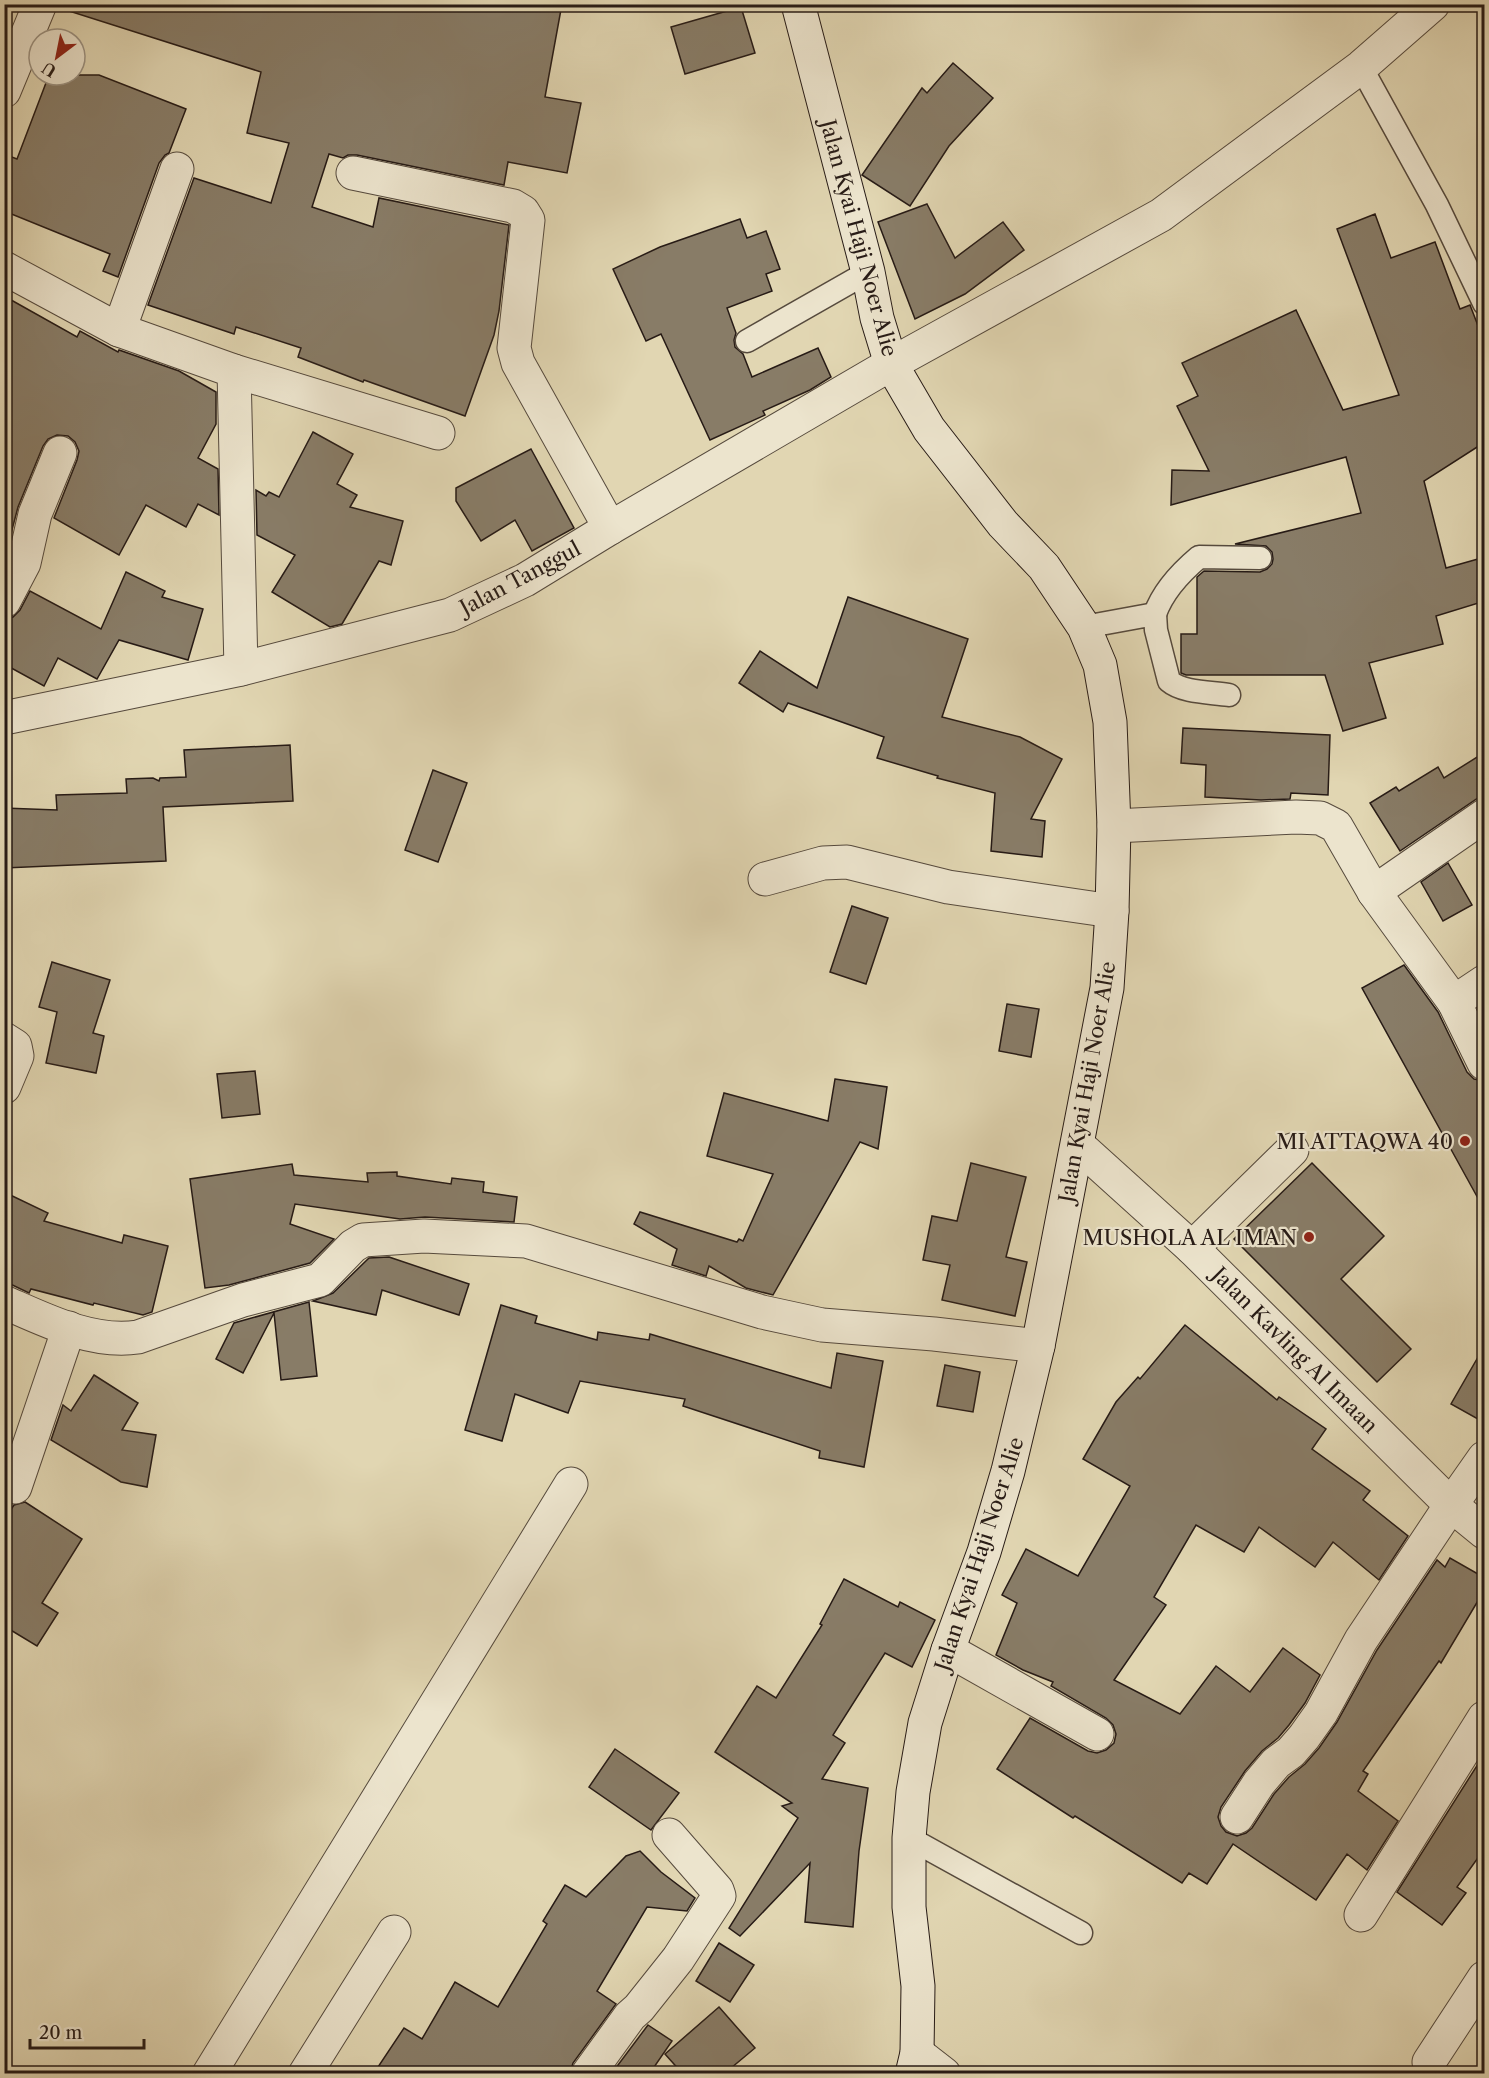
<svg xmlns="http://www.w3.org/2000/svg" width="1489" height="2078" font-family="'Libre Caslon Text',serif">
  <rect width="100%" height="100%" fill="#e1d6b2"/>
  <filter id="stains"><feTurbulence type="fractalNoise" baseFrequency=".00333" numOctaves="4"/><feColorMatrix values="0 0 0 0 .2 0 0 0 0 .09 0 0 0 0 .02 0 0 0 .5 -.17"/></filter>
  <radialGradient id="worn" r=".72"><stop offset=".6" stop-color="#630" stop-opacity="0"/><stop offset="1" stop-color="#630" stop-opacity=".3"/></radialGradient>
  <g fill="#887c67" stroke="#271b16" stroke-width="1.5">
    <polygon points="70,4 562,4 545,97 581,103 567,173 508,162 504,185 357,155 348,155 343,158 329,154 312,207 373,227 379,198 509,225 499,311 494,335 465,416 364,380 363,382 298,357 301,348 236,327 234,334 148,305 194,178 271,203 289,143 247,133 261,72 69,11"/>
    <polygon points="741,7 755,53 685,74 671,27"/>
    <polygon points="953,63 993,98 949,146 910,206 862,175 922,88 927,93"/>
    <polygon points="49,75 57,78 57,75 99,75 186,109 169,153 165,155 159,163 118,277 103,271 110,254 4,211 4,154 17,159"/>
    <polygon points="927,204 955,258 1003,222 1024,250 965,294 915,319 878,222"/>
    <polygon points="1375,214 1391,258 1435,242 1460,309 1470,305 1485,344 1485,442 1424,481 1446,568 1485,557 1485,601 1436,616 1443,644 1369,663 1386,718 1343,731 1325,675 1186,675 1181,673 1181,634 1197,634 1197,577 1204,571 1260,572 1267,569 1272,564 1273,559 1272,552 1266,546 1235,544 1361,513 1346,457 1171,505 1172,470 1209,471 1177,406 1198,396 1182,363 1296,310 1343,410 1399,395 1337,229"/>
    <polygon points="740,219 747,238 766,231 780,269 766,274 772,291 727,308 736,333 734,340 735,347 743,354 752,377 818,348 831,377 810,390 763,411 765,415 710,440 661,334 646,341 613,269 660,247"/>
    <polygon points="4,296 77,337 80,331 118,352 119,350 179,371 216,392 216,424 198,458 218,469 219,515 198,504 186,527 146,505 119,555 54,518 77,460 79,451 75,442 68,436 57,435 48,439 43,446 18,507 4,560"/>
    <polygon points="313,432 353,454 337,484 357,495 350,507 403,521 391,565 379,561 342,624 330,627 272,592 295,555 257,535 256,490 266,496 269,492 279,497"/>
    <polygon points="531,449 574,528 532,551 515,520 481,541 456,501 456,488"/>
    <polygon points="126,572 165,591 162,597 203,609 188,660 119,640 97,679 58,658 44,686 4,664 4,620 13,617 20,610 30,591 101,629"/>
    <polygon points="848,597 968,639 942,717 1020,737 1062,759 1031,819 1045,821 1042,857 991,851 995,793 937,778 938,776 877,758 884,737 788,703 783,712 739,683 760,651 817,688"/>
    <polygon points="1183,728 1330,735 1328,795 1291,793 1290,799 1261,800 1205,797 1206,765 1181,763"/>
    <polygon points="290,745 293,801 163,807 166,861 4,868 4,808 57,810 56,795 127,793 126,779 153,778 159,781 160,778 186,777 184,750"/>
    <polygon points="1485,752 1485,793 1400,851 1370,803 1396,787 1399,791 1438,767 1444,778"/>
    <polygon points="433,770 467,783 438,862 405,850"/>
    <polygon points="1448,863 1472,905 1443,921 1421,882"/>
    <polygon points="852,906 888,918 866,984 830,972"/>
    <polygon points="52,962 110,980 93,1033 104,1036 96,1073 46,1063 57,1012 39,1007"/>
    <polygon points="1404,965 1438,1012 1467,1072 1474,1079 1485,1081 1485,1211 1362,988"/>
    <polygon points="1007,1004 1039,1009 1031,1057 999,1051"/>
    <polygon points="255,1071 260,1114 222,1118 217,1074"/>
    <polygon points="835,1079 887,1087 878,1149 860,1142 773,1295 746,1288 709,1266 706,1276 672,1265 677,1249 634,1224 640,1212 737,1242 739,1239 743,1241 773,1174 707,1156 724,1093 828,1121"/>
    <polygon points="971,1163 1026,1177 1006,1257 1027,1262 1015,1316 942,1300 950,1265 923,1260 932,1216 957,1221"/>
    <polygon points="1312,1163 1384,1236 1341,1279 1411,1349 1377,1382 1234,1239"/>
    <polygon points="292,1164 294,1175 368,1182 367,1173 397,1172 397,1176 451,1184 452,1178 484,1182 483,1192 517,1197 514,1222 425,1217 400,1219 295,1204 290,1224 334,1239 310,1263 229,1285 205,1288 190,1179"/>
    <polygon points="4,1192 48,1213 44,1221 122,1243 124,1235 168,1246 152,1312 143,1315 94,1303 93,1305 31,1289 29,1293 4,1281"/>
    <polygon points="389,1257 469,1284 459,1315 382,1290 376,1315 313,1301 333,1293 369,1258"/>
    <polygon points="309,1302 317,1376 281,1380 274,1313 243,1373 216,1359 234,1323"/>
    <polygon points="501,1305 537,1316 535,1323 597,1340 598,1332 649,1340 650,1334 831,1388 837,1353 883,1361 864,1467 819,1458 820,1451 683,1406 685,1399 580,1381 568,1413 515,1394 502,1441 465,1430"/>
    <polygon points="1185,1325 1277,1400 1279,1397 1326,1429 1312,1449 1370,1491 1363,1500 1408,1536 1379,1580 1333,1542 1315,1567 1259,1527 1244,1552 1196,1525 1154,1597 1166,1605 1114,1680 1180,1714 1216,1666 1250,1692 1283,1648 1320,1675 1305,1703 1289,1725 1278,1738 1262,1751 1245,1771 1221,1807 1218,1817 1221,1826 1226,1832 1237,1836 1246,1833 1252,1828 1274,1794 1289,1777 1305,1764 1319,1748 1337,1722 1377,1650 1437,1560 1445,1567 1450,1558 1485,1578 1485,1589 1441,1663 1439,1661 1363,1771 1368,1774 1358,1791 1398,1821 1367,1870 1347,1854 1316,1900 1233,1844 1207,1884 1189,1873 1182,1883 1075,1816 1073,1818 997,1769 1030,1718 1088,1751 1097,1753 1106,1750 1114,1743 1116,1734 1113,1725 1106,1718 1051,1686 1053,1682 1023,1670 996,1655 1017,1603 1002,1595 1026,1549 1078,1576 1130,1486 1083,1459 1116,1402 1138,1377 1140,1379"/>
    <polygon points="1485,1345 1485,1423 1451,1404"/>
    <polygon points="945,1365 980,1372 973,1412 937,1406"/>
    <polygon points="94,1375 138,1403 122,1430 156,1435 147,1487 121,1482 51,1440 63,1405 71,1411"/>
    <polygon points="25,1502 82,1539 42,1603 58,1613 37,1646 4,1626 4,1520 14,1505"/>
    <polygon points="844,1579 898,1607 900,1602 935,1620 912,1667 885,1653 833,1735 845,1743 822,1779 868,1788 859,1851 853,1927 805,1922 810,1863 740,1936 729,1928 798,1818 782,1806 792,1803 715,1752 757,1686 776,1698 822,1625 820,1624"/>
    <polygon points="615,1749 679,1793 651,1830 589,1787"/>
    <polygon points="1485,1753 1485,1848 1457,1887 1466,1893 1442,1925 1397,1892"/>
    <polygon points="640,1851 661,1872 695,1898 687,1911 647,1907 597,1991 616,2004 573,2063 570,2073 374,2073 404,2028 422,2039 455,1982 498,2007 547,1924 543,1921 565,1885 586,1897 626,1856"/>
    <polygon points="719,1943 754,1965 730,2002 696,1981"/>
    <polygon points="719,2007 755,2048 725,2073 682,2073 665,2054"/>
    <polygon points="648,2025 672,2041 650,2073 612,2073"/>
  </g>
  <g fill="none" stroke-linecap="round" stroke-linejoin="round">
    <defs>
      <g id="lane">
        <polyline points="1361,67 1437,205 1484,303"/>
        <polyline points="747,341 868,272"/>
        <path d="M1155 614C1163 591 1180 573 1199 557L1260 558"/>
        <path d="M1084 627 1155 614 1156 630 1169 681C1183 693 1211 692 1229 695"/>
        <polyline points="909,1838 1081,1933"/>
      </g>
      <g id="street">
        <polyline points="4,91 40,4"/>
        <polyline points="353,173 513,206 523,212 528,220 514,348 518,363 610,528"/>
        <polyline points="4,268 119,330 234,371 241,669"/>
        <polyline points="119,330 177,169"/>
        <polyline points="234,371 438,433"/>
        <polyline points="4,601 24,563 35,514 60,453"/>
        <polyline points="4,718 241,669 450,615 525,580 610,528 891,364 1161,215 1361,67 1433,4"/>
        <polyline points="1114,826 1296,817 1320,818 1336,826 1374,892 1454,1002 1484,1063"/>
        <polyline points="765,879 823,863 847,862 948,887 1112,911"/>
        <polyline points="1374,892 1484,816"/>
        <polyline points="1454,1002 1484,982"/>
        <polyline points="4,1039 15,1046 17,1056 4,1087"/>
        <polyline points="1078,1145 1192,1248 1451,1505 1484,1532"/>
        <polyline points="1192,1248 1292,1150"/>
        <path d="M4 1302C45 1320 92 1344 138 1337L243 1300 320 1280 353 1246 363 1240 424 1236 526 1241 762 1312 822 1325 934 1334 1038 1346"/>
        <polyline points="15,1487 69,1328"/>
        <polyline points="948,1650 1097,1734"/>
        <polyline points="1237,1817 1259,1783 1276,1763 1291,1752 1304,1737 1321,1713 1361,1640 1451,1505 1484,1458"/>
        <polyline points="1361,1915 1484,1718"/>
        <polyline points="917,2053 944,2074"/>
        <polyline points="1429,2062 1484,1978"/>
        <polyline points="209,2074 571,1484"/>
        <polyline points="305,2074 394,1932"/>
        <polyline points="588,2074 630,2016 639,2008 678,1959 719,1896 717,1890 669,1835"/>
      </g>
      <polyline id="secondary" points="798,4 868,272 877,318 891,364 929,429 1003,524 1044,567 1084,627 1100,665 1110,722 1114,826 1112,911 1107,988 1038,1346 1008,1471 984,1552 948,1650 925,1723 913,1792 909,1838 909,1907 918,1986 917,2053 912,2074"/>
    </defs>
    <use href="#lane" stroke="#564a3d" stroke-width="25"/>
    <use href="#street" stroke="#564a3d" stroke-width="35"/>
    <use href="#secondary" stroke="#271b16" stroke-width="35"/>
    <use href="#lane" stroke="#ece4cd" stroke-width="22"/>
    <use href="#street" stroke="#ece4cd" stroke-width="33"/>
    <use href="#secondary" stroke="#ece4cd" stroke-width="33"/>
  </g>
  <g fill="#8f2418" stroke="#ece4cd" stroke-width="2">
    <circle cx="1465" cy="1141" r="6"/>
    <circle cx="1309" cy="1237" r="6"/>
  </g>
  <g text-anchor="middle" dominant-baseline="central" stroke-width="4.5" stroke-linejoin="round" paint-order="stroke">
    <g font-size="21" fill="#271b16" stroke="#ece4cd">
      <text transform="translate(859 238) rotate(75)">Jalan Kyai Haji Noer Alie</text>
      <text transform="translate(520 578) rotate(-28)">Jalan Tanggul</text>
      <text transform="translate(1087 1082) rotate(-80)">Jalan Kyai Haji Noer Alie</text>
      <text transform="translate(1295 1350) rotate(45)">Jalan Kavling Al Imaan</text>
      <text transform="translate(979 1554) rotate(-72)">Jalan Kyai Haji Noer Alie</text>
    </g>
    <g font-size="21" fill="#271b16" stroke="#ece4cd" text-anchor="end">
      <text x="1453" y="1141">MI ATTAQWA 40</text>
      <text x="1297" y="1237">MUSHOLA AL IMAN</text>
    </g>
  </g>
  <rect width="1489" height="2078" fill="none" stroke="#e1d6b2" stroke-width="24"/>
  <rect x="6" y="6" width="1477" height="2066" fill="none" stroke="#271b16" stroke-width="3"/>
  <rect x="12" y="12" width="1465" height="2054" fill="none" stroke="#271b16" stroke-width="1.5"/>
  <g transform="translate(57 57) rotate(212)"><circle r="28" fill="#ece4cd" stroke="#9d9484" stroke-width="1.5"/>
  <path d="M0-4.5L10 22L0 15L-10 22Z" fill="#8f2418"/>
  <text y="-9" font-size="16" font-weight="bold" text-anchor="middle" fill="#271b16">U</text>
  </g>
  <path d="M30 2039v9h114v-9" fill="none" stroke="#271b16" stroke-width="3"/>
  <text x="39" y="2039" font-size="18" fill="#271b16" stroke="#ece4cd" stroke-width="4.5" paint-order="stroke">20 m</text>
  <rect width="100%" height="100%" filter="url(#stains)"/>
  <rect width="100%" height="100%" fill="url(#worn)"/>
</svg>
